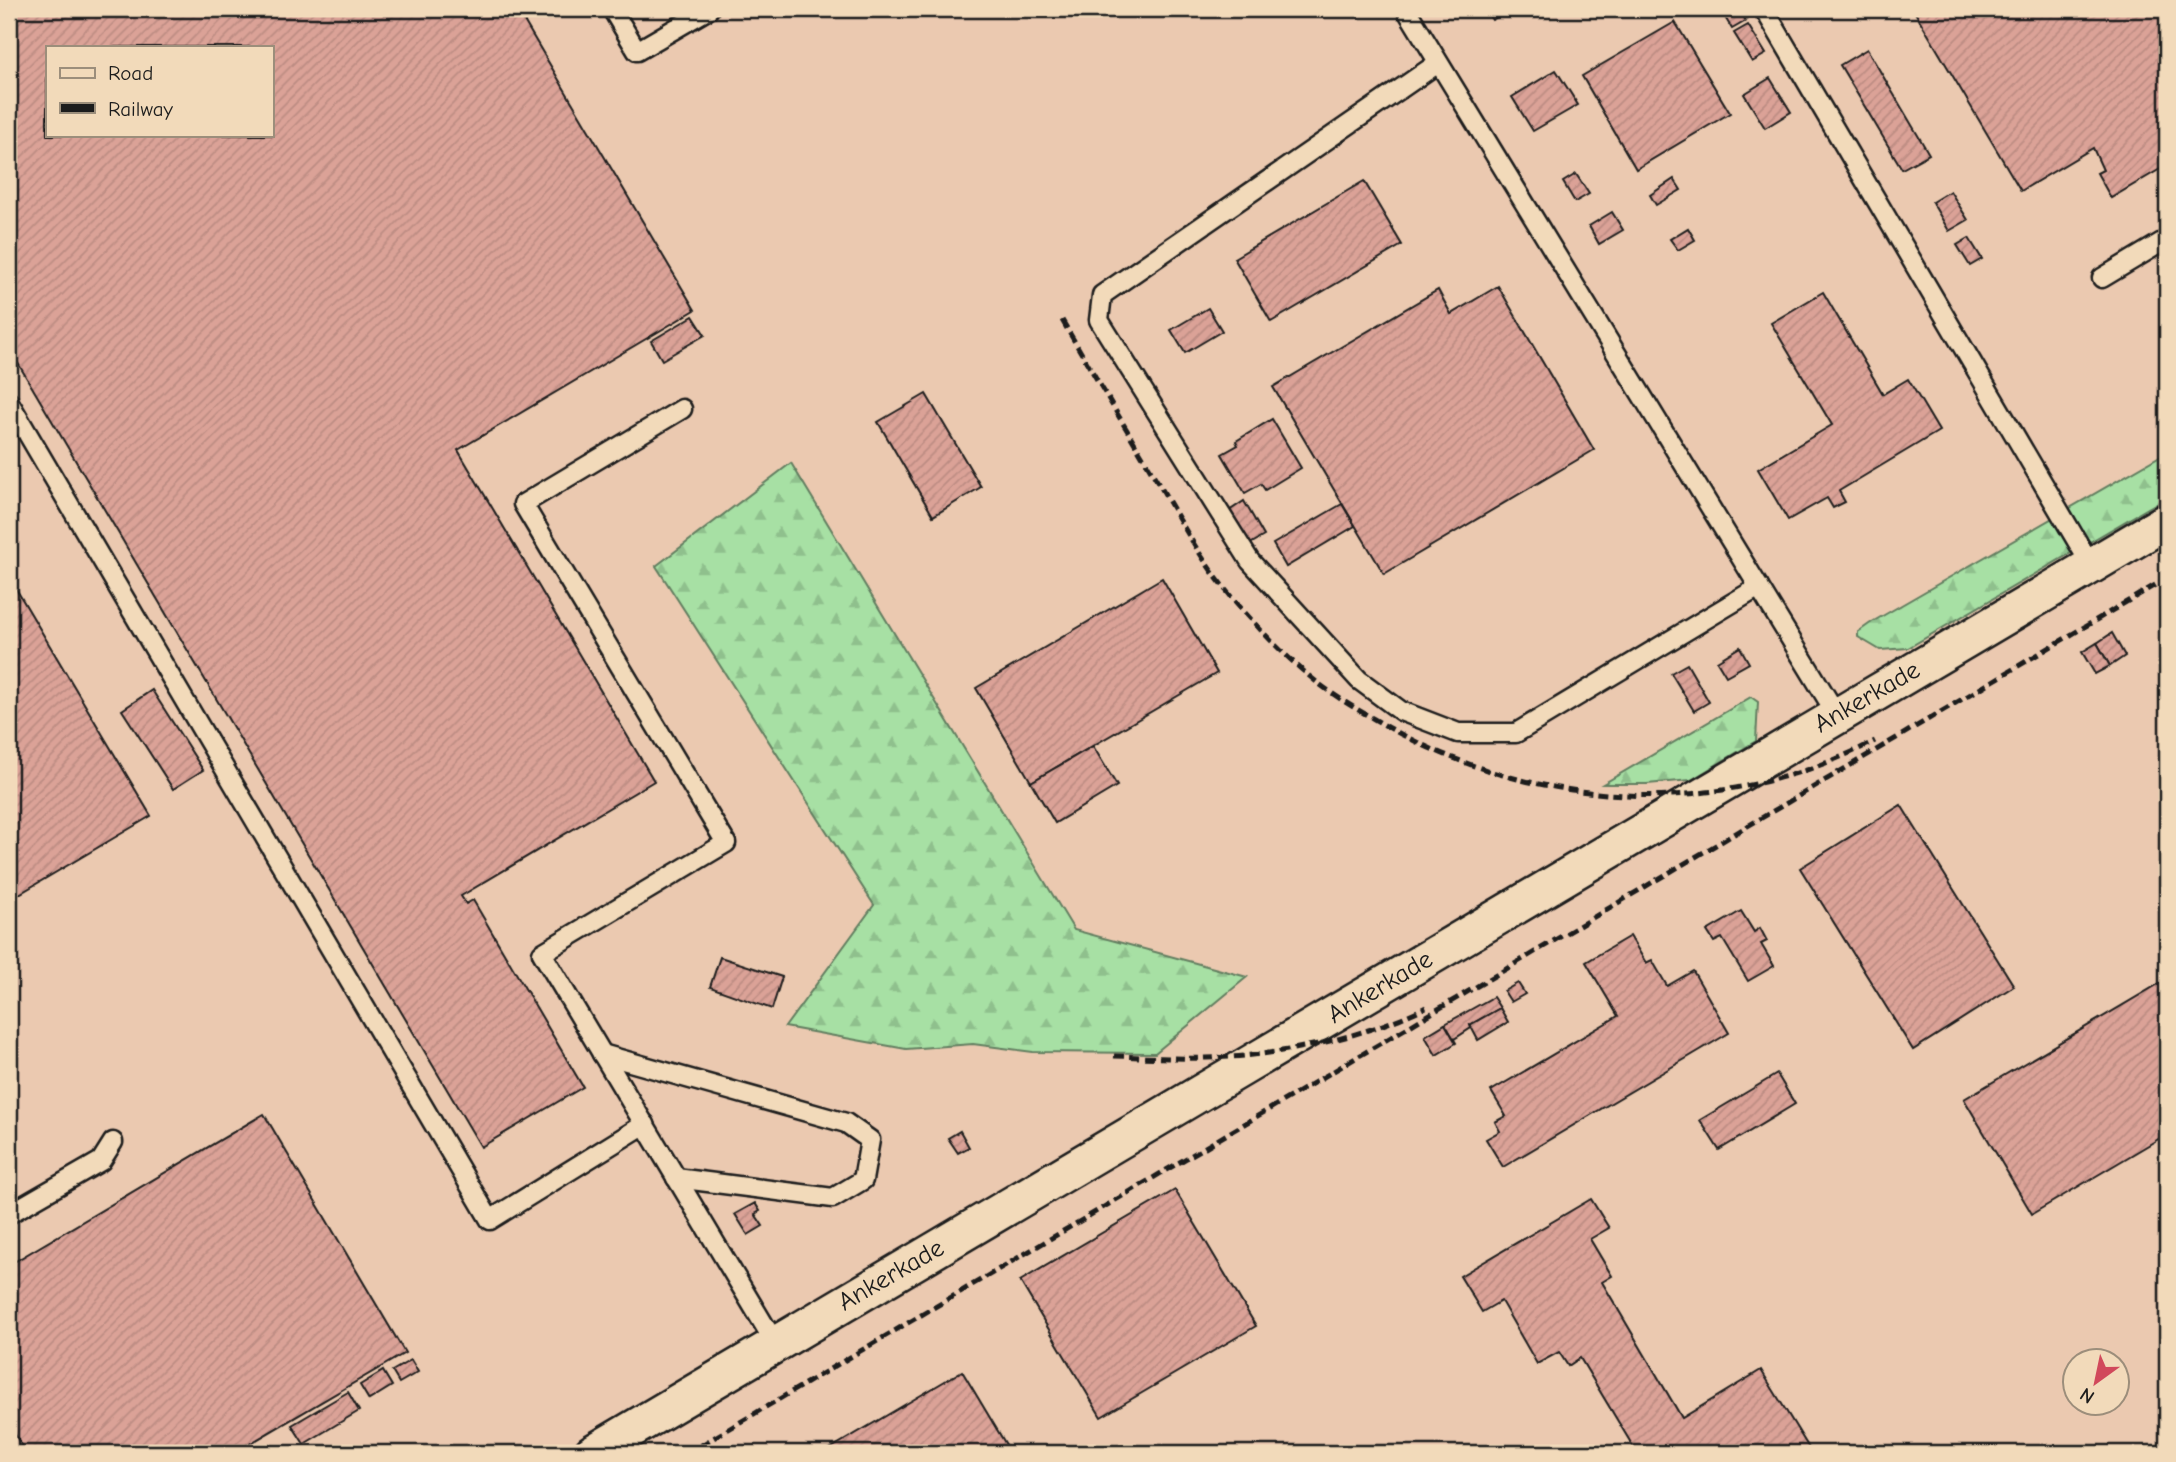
<svg xmlns="http://www.w3.org/2000/svg" width="2176" height="1462" font-family="'Comic Neue',sans-serif">
  <defs>
    <pattern id="forest-firs" width="22" height="20" patternUnits="userSpaceOnUse" patternTransform="scale(1.75)"><rect width="22" height="20" fill="#a7e0a4"/><path d="M5 1l3.5 6h-7zM16 11l3.5 6h-7z" fill="#8fc08d"/></pattern>
    <pattern id="building-hatch" width="6" height="6" patternUnits="userSpaceOnUse" patternTransform="scale(1.75)"><rect width="6" height="6" fill="#dba297"/><path d="M-1 1l2-2M0 6l6-6M5 7l2-2" fill="none" stroke="#bb8b82"/></pattern>
  </defs>
  <rect width="100%" height="100%" fill="#f2daba"/>
  <filter id="ink" filterUnits="userSpaceOnUse"><feTurbulence type="fractalNoise" baseFrequency=".0143" numOctaves="2"/><feDisplacementMap in="SourceGraphic" scale="14" xChannelSelector="R" yChannelSelector="G"/><feConvolveMatrix kernelMatrix="1 2 1 2 8 2 1 2 1" color-interpolation-filters="sRGB"/></filter>
  <g filter="url(#ink)">
    <path fill="#ebc9b0" fill-rule="evenodd" d="M9 9H2167V1453H9ZM47 47H271V135H47ZM2074 1360H2116V1402H2074Z"/>
    <g fill="url(#forest-firs)" stroke="#627e60" stroke-width="2">
      <polygon points="2167,452 2167,497 1908,648 1880,650 1858,637 1858,632 1872,622"/>
      <polygon points="791,463 1074,930 1247,977 1155,1053 1033,1052 973,1044 906,1049 785,1027 874,905 656,566"/>
      <polygon points="1751,697 1758,702 1756,741 1691,780 1647,784 1603,784"/>
    </g>
    <g fill="url(#building-hatch)" stroke="#1c1c1c" stroke-width="2" fill-rule="evenodd">
      <path d="M9 9H517L695 310 458 450 654 781 461 896 466 904 473 900 583 1087 481 1147 9 348ZM47 47H271V135H47Z"/>
      <polygon points="1485,9 1511,9 1492,20"/>
      <polygon points="1720,9 1739,9 1746,21 1732,29"/>
      <polygon points="1913,9 2167,9 2167,165 2111,198 2097,173 2103,170 2093,148 2021,191"/>
      <polygon points="1675,22 1730,113 1636,169 1582,76"/>
      <polygon points="1748,25 1766,54 1752,62 1734,33"/>
      <polygon points="1867,49 1929,154 1902,169 1840,65"/>
      <polygon points="1556,70 1578,105 1533,131 1512,97"/>
      <polygon points="1770,78 1791,112 1765,128 1744,94"/>
      <polygon points="1576,174 1589,194 1575,202 1563,182"/>
      <polygon points="1674,179 1681,190 1656,205 1650,195"/>
      <polygon points="1364,181 1402,245 1271,322 1234,258"/>
      <polygon points="1950,191 1968,220 1949,231 1932,202"/>
      <polygon points="1612,212 1623,230 1599,244 1589,226"/>
      <polygon points="1688,228 1695,240 1678,250 1670,239"/>
      <polygon points="1969,238 1982,259 1970,266 1957,245"/>
      <polygon points="1498,286 1594,450 1384,574 1273,387 1438,290 1451,314"/>
      <polygon points="1823,292 1883,394 1908,379 1939,431 1839,491 1845,502 1833,508 1827,498 1788,520 1758,469 1832,425 1771,323"/>
      <polygon points="1208,308 1222,331 1185,353 1171,330"/>
      <polygon points="693,316 705,335 662,360 651,341"/>
      <polygon points="926,394 981,487 933,516 878,422"/>
      <polygon points="1272,419 1301,468 1265,490 1261,484 1245,493 1222,454 1238,445 1236,441"/>
      <polygon points="1244,501 1264,536 1245,547 1226,513"/>
      <polygon points="1342,504 1355,526 1286,567 1273,544"/>
      <polygon points="9,577 151,816 9,900"/>
      <polygon points="1162,578 1217,673 1031,782 976,688"/>
      <polygon points="2112,633 2125,656 2110,666 2097,643"/>
      <polygon points="2097,643 2110,666 2095,674 2082,652"/>
      <polygon points="1740,647 1749,663 1726,676 1717,661"/>
      <polygon points="1687,664 1709,702 1694,711 1671,673"/>
      <polygon points="152,690 203,770 173,789 122,710"/>
      <polygon points="1093,746 1117,786 1055,823 1031,782"/>
      <polygon points="1901,805 2014,986 1913,1050 1800,868"/>
      <polygon points="1741,911 1754,932 1760,928 1767,941 1761,944 1774,966 1748,981 1722,938 1714,942 1707,931"/>
      <polygon points="1630,936 1646,963 1652,960 1667,986 1693,971 1729,1033 1503,1167 1486,1139 1500,1131 1495,1122 1506,1116 1491,1091 1618,1016 1586,962"/>
      <polygon points="720,957 782,977 772,1009 710,987"/>
      <polygon points="2167,979 2167,1134 2032,1214 1964,1099"/>
      <polygon points="1518,983 1525,994 1511,1002 1504,991"/>
      <polygon points="1493,997 1500,1008 1470,1025 1471,1028 1454,1039 1445,1024"/>
      <polygon points="1500,1008 1508,1022 1478,1040 1470,1025"/>
      <polygon points="1445,1024 1456,1043 1436,1055 1425,1036"/>
      <polygon points="1777,1074 1795,1104 1719,1150 1700,1120"/>
      <polygon points="264,1114 405,1353 234,1453 26,1453 9,1424 9,1265"/>
      <polygon points="960,1131 969,1147 958,1153 948,1138"/>
      <polygon points="1175,1190 1256,1326 1101,1417 1020,1281"/>
      <polygon points="1591,1199 1609,1228 1590,1239 1612,1276 1602,1282 1682,1418 1761,1370 1812,1453 1637,1453 1580,1358 1568,1366 1559,1352 1537,1364 1501,1301 1482,1312 1460,1276"/>
      <polygon points="755,1203 760,1211 755,1214 763,1226 748,1235 735,1214"/>
      <polygon points="411,1360 418,1372 399,1383 392,1371"/>
      <polygon points="383,1371 392,1386 369,1400 360,1385"/>
      <polygon points="962,1371 1011,1453 823,1453"/>
      <polygon points="348,1392 359,1411 304,1444 292,1425"/>
    </g>
    <g fill="none" stroke-linecap="round" stroke-linejoin="round">
      <defs>
        <g id="service">
          <polyline points="612,9 637,51 709,9"/>
          <polyline points="1406,9 1837,715"/>
          <polyline points="1764,9 2091,565"/>
          <polyline points="1438,63 1102,295 1099,320 1250,561 1359,680 1401,711 1458,733 1516,733 1759,587"/>
          <polyline points="2102,278 2167,239"/>
          <polyline points="9,402 490,1220 645,1124"/>
          <polyline points="682,409 523,504 726,843 542,953 775,1343"/>
          <polyline points="602,1054 846,1123 870,1140 863,1180 833,1198 676,1178"/>
          <polyline points="9,1214 101,1161 113,1142"/>
        </g>
        <polyline id="minor" points="592,1453 2167,521"/>
      </defs>
      <use href="#service" stroke="#1c1c1c" stroke-width="23"/>
      <use href="#minor" stroke="#1c1c1c" stroke-width="40"/>
      <use href="#service" stroke="#f2daba" stroke-width="18"/>
      <use href="#minor" stroke="#f2daba" stroke-width="35"/>
      <g stroke="#1c1c1c" stroke-width="5" stroke-dasharray="10 5" stroke-linecap="butt">
        <path d="M1062 320C1094 375 1127 430 1159 484 1182 524 1204 565 1234 600 1257 627 1281 652 1308 675 1328 692 1351 706 1374 719 1526 810 1715 823 1875 741"/>
        <path d="M1114 1056C1145 1057 1175 1059 1206 1058 1277 1057 1362 1038 1426 1007"/>
        <polyline points="688,1453 2167,578"/>
      </g>
    </g>
  </g>
  <g text-anchor="middle" dominant-baseline="central" stroke-width="5" stroke-linejoin="round" paint-order="stroke">
    <g font-size="26" fill="#1c1c1c" stroke="#f2daba">
      <text transform="translate(1867 697) rotate(-30)">Ankerkade</text>
      <text transform="translate(1380 987) rotate(-31)">Ankerkade</text>
      <text transform="translate(891 1275) rotate(-30)">Ankerkade</text>
    </g>
  </g>
  <rect width="2176" height="1462" fill="none" stroke="#f2daba" stroke-width="35"/>
  <rect x="18" y="18" width="2141" height="1427" fill="none" stroke="#1c1c1c" stroke-width="2.5" filter="url(#ink)"/>
  <rect x="46" y="46" width="228" height="91" fill="#f2daba" stroke="#9c8e7b" stroke-width="2"/>
  <rect x="60" y="68" width="35" height="10" fill="#f2daba" stroke="#9c8e7b" stroke-width="2"/>
  <text x="108" y="80" font-size="21" fill="#1c1c1c">Road</text>
  <rect x="60" y="103" width="35" height="10" fill="#1c1c1c" stroke="#9c8e7b" stroke-width="2"/>
  <text x="108" y="116" font-size="21" fill="#1c1c1c">Railway</text>
  <g transform="translate(2096 1382) rotate(213)"><circle r="33" fill="#f2daba" stroke="#9c8e7b" stroke-width="2"/>
  <path d="M0-5L12 26L0 18L-12 26Z" fill="#d1495b"/>
  <text y="-10" font-size="19" font-weight="bold" text-anchor="middle" fill="#1c1c1c">N</text>
  </g>
</svg>
